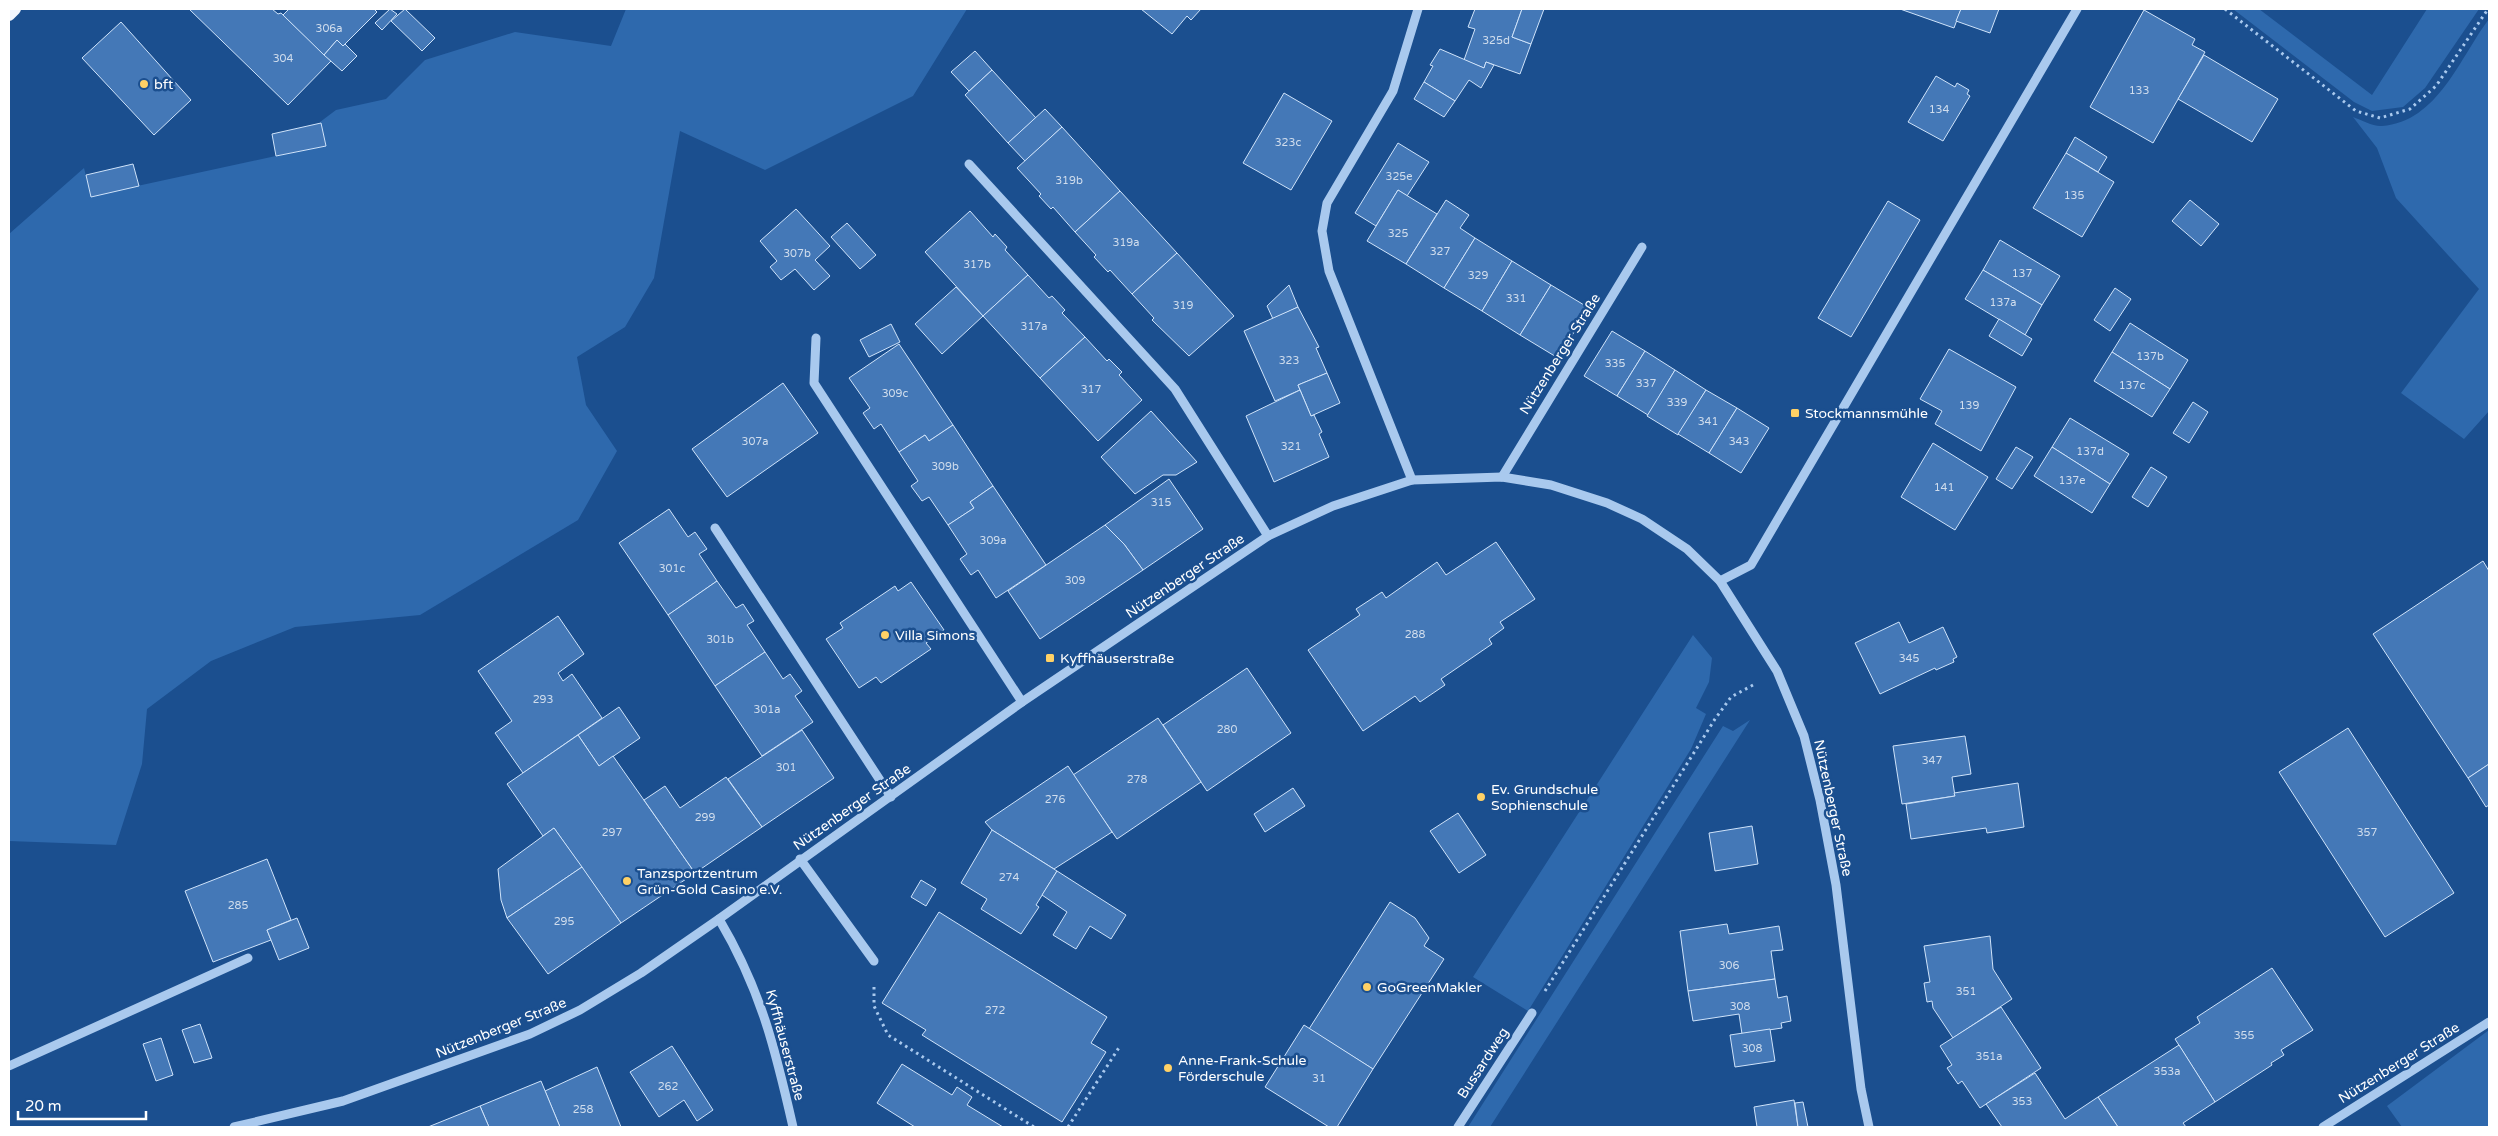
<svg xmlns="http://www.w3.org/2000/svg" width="2498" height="1136" font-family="'Varela Round',sans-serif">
  <rect width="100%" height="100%" fill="#1b4f8f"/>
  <g fill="#2e69ad">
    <polygon points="626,9 967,9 913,96 765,170 680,131 654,278 625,327 577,357 586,405 617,451 578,520 420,615 295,627 211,661 147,709 142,764 116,845 9,841 9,234 84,168 91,196 326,145 320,122 336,110 386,99 425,60 515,32 611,46"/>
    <polygon points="2233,9 2259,9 2372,95 2427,9 2479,9 2425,88 2403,107 2372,111 2354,102"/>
    <path d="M2489 19V411L2464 439 2401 393 2479 289 2396 198 2377 148 2353 117C2361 120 2374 127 2382 126 2438 122 2460 57 2489 19Z"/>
    <polygon points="1693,635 1712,658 1709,682 1696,708 1706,714 1691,749 1528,1011 1473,977"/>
    <polygon points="1750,720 1490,1127 1468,1127 1723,726 1733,731"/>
    <polygon points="2489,1030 2489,1127 2402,1127 2387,1106"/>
  </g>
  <g fill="#4478b7" stroke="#cfe3fa">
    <polygon points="189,9 272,9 278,14 281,13 331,61 288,105"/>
    <polygon points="289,9 374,9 377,12 343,46 337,40 324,55 283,15"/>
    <polygon points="390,9 397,14 382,30 375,23"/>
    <polygon points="405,9 435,38 422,51 391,21"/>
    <polygon points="1141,9 1201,9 1191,20 1187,16 1172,34"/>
    <polygon points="1475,9 1522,9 1512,37 1531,44 1520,74 1486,62 1484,68 1464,60 1475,29 1468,27"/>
    <polygon points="1522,9 1544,9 1531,44 1512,37"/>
    <polygon points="1900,9 1961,9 1954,28"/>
    <polygon points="1961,9 1999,9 1990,33 1956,21"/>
    <polygon points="2144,10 2195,39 2192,45 2205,52 2153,143 2090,107"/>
    <polygon points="121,22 191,100 154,135 82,58"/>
    <polygon points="337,40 343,46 345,44 357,56 342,71 324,55"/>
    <polygon points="1440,49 1484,68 1486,62 1494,65 1481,88 1469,80 1455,101 1424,82 1433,66 1430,65"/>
    <polygon points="975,51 992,70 969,91 951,72"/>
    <polygon points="2204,55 2278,99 2252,142 2178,99"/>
    <polygon points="992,70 1036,118 1008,143 965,95"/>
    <polygon points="1936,76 1955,87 1957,83 1969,90 1967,94 1970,96 1943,141 1908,122"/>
    <polygon points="1424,82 1455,101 1444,117 1414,99"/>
    <polygon points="1284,93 1332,121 1291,190 1243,163"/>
    <polygon points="1045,109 1062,127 1025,161 1008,143"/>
    <polygon points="321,123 326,146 276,156 272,134"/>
    <polygon points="1062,127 1120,191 1075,232 1053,207 1051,209 1039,196 1041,194 1017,168"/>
    <polygon points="2075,137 2107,157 2098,172 2066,153"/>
    <polygon points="1398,143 1429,162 1407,196 1398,190 1376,226 1355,213"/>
    <polygon points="2066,153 2114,182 2082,237 2033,208"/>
    <polygon points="133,164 139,186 91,197 86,175"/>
    <polygon points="1398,190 1437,214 1406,264 1367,241"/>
    <polygon points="1120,191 1177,253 1132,294 1110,270 1108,272 1094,257 1096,255 1075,232"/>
    <polygon points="1446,200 1469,215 1460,228 1475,238 1444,288 1406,264"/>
    <polygon points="2190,200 2219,224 2201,246 2172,221"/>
    <polygon points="1888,201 1920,220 1851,337 1818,318"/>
    <polygon points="796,209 830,246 815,260 830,276 814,290 795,269 781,280 770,267 777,261 760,241"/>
    <polygon points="970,211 993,237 995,234 1007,247 1005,250 1028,275 983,316 925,252"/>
    <polygon points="847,223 876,255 860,269 831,237"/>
    <polygon points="1475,238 1512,261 1482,311 1444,288"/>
    <polygon points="2000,240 2060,276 2042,305 1983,270"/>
    <polygon points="1177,253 1234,316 1189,356 1152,320 1154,318 1132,294"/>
    <polygon points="1512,261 1551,285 1520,335 1482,311"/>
    <polygon points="1983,270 2042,305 2025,335 1965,299"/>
    <polygon points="1028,275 1049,298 1052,296 1065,310 1062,313 1085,337 1040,378 983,316"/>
    <polygon points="1289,285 1298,307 1273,319 1267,306"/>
    <polygon points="1551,285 1589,308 1558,358 1520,335"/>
    <polygon points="956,287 983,316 942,354 915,324"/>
    <polygon points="2115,288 2131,299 2110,331 2094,320"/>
    <polygon points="1298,307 1319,347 1316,348 1327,373 1298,385 1300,390 1275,401 1244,331"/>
    <polygon points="1999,319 2032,339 2022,356 1989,336"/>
    <polygon points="2130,323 2188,360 2170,389 2112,352"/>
    <polygon points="891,324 900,342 869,357 860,340"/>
    <polygon points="1612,331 1645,351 1617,396 1584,376"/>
    <polygon points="1085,337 1107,361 1109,359 1122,372 1119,375 1142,400 1098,441 1040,378"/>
    <polygon points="899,344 953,425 929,441 925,435 899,452 881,424 874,429 863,413 870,408 849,378"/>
    <polygon points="1949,349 2016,387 1981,451 1935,424 1942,411 1920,399"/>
    <polygon points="1645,351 1675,370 1648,415 1617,396"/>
    <polygon points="2112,352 2170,389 2152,417 2094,381"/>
    <polygon points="1675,370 1706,390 1678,435 1647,416"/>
    <polygon points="1327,373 1340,403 1311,416 1298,385"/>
    <polygon points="783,383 818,433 727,497 692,449"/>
    <polygon points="1300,390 1311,416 1314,415 1322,432 1319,434 1329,457 1274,482 1246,416"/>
    <polygon points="1706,390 1737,408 1709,453 1678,434"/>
    <polygon points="2193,402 2208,412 2189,443 2173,433"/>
    <polygon points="1737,408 1769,428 1741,473 1709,453"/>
    <polygon points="1151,411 1197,462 1176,475 1163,475 1135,494 1101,457"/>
    <polygon points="2070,418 2129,454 2110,484 2052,447"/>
    <polygon points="953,425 993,486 970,502 974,508 948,525 929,497 922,501 911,486 918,481 899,452 925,435 929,441"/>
    <polygon points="1933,443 1988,477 1955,530 1901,497"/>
    <polygon points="2016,447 2033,457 2012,489 1996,479"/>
    <polygon points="2052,447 2110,484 2092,513 2034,476"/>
    <polygon points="2151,467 2167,477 2148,507 2132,497"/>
    <polygon points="1169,479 1203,529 1143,570 1124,544 1105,525"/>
    <polygon points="993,486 1046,565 996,598 978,570 971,575 960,559 967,554 948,525 974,508 970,502"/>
    <polygon points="669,509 688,537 695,532 707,549 699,554 717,581 668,615 619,543"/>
    <polygon points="1105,525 1124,544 1143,570 1040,639 1008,591"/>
    <polygon points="1496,542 1535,599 1500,622 1504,628 1489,639 1492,644 1441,679 1445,685 1420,702 1415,696 1363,731 1308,650 1360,615 1356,609 1382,592 1386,598 1437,562 1446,575"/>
    <polygon points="2483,561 2489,571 2489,764 2468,778 2373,634"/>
    <polygon points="717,581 736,608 743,604 754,621 747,625 765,652 715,686 668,615"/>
    <polygon points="911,582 944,630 926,643 931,649 881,683 876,677 859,688 826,639 843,628 840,623 895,586 898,591"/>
    <polygon points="558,616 584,654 558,673 563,681 572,674 602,718 523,773 495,733 512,721 478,671"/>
    <polygon points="1899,622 1909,643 1943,627 1957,657 1953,659 1954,662 1936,670 1935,668 1880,694 1855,643"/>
    <polygon points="765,652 783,679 790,674 802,691 795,696 813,722 762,756 715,686"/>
    <polygon points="1247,668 1291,733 1207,791 1163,725"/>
    <polygon points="619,707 640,738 599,766 578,735"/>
    <polygon points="1158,718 1201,782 1117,839 1073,775"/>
    <polygon points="2348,728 2454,893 2385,937 2279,772"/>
    <polygon points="802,730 834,778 762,827 728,779"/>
    <polygon points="578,735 599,766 613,756 695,873 621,923 554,828 543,836 507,784"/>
    <polygon points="1965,736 1971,774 1952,777 1955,796 1902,804 1893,746"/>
    <polygon points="2489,764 2489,805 2486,807 2468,778"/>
    <polygon points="1068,766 1112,832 1054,869 992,830 985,822"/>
    <polygon points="726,777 762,827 695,873 644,800 665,786 680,808"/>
    <polygon points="2018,783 2024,827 1987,833 1986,828 1911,839 1906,804 1955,796 1954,793"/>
    <polygon points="1293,788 1305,806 1265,832 1254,814"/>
    <polygon points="1458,813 1486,855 1459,873 1430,831"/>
    <polygon points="1752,826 1758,864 1715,871 1709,833"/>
    <polygon points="554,828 582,867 507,918 501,900 498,869"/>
    <polygon points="992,830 1057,871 1036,905 1039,907 1021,934 981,909 987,899 961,883"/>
    <polygon points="267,859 291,920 267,930 271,940 213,962 185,891"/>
    <polygon points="582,867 621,923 548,974 507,918"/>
    <polygon points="1057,871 1126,915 1111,939 1090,926 1076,949 1053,935 1067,912 1042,895"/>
    <polygon points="921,880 936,889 926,906 911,897"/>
    <polygon points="1390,902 1415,918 1429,938 1424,946 1444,959 1373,1069 1309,1029"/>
    <polygon points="939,912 1107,1017 1091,1043 1106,1052 1062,1122 922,1035 926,1030 882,1003"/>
    <polygon points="297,918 309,948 279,960 267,930"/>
    <polygon points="1727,924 1729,934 1779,926 1783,950 1771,951 1775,979 1688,991 1680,931"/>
    <polygon points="1990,936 1993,969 2012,999 1953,1038 1933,1008 1932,1001 1927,1002 1924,983 1930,982 1924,946"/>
    <polygon points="2272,968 2313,1030 2281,1050 2284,1055 2271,1063 2272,1065 2215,1102 2175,1039 2200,1023 2197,1017"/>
    <polygon points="1775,979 1778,998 1787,996 1791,1021 1781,1023 1782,1028 1742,1034 1739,1014 1693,1021 1688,991"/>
    <polygon points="2001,1007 2041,1068 1980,1108 1962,1081 1958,1084 1947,1068 1952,1065 1940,1046"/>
    <polygon points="200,1024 212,1058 194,1063 182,1030"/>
    <polygon points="1304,1025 1373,1069 1337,1127 1329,1127 1265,1087"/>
    <polygon points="1770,1029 1775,1061 1735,1067 1730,1035"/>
    <polygon points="161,1038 173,1075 156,1081 143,1044"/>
    <polygon points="2179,1045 2215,1102 2183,1123 2186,1127 2118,1127 2098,1097"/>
    <polygon points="672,1046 713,1110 697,1121 684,1100 659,1117 630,1072"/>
    <polygon points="902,1064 952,1095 957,1087 972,1097 967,1105 1003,1127 915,1127 877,1103"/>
    <polygon points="597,1067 621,1127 560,1127 545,1091"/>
    <polygon points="2035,1073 2065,1119 2098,1097 2118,1127 2002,1127 1986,1104"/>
    <polygon points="541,1081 560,1127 489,1127 480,1106"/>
    <polygon points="1794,1100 1798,1127 1757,1127 1754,1107"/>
    <polygon points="1803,1102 1808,1127 1798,1127 1795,1103"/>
    <polygon points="480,1106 489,1127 428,1127"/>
  </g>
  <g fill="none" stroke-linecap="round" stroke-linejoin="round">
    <g stroke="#a9c9ee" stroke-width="3" stroke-dasharray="2.5 4" stroke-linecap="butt">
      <polyline points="2225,9 2356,111 2380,118 2410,109 2436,86 2488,9"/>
      <polyline points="874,987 874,1006 888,1035 1034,1127"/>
      <polyline points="1545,991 1715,719 1731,697 1753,685"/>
      <polyline points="1068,1127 1120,1046"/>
    </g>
    <g stroke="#a9c9ee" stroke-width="9">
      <polyline points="969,164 1175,389 1268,536"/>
      <polyline points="816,338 814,383 1022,702"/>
      <polyline points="1502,477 1642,247"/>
      <polyline points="1412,480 1329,271 1322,231 1327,203 1393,91 1418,9"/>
      <polyline points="715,528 891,797"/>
      <polyline points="1720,581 1751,565 2077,9"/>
      <polyline points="800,859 874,961"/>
      <path d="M719 919C761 990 775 1048 793 1127"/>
      <polyline points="9,1066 248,958"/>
      <polyline points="234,1127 343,1101 530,1034 580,1010 641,973 719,919 1022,702 1268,536 1333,506 1412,480 1502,477 1551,485 1607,503 1642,519 1687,549 1720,581 1777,671 1804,736 1820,800 1836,885 1861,1089 1869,1127"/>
      <polyline points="1458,1127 1532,1013"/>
      <polyline points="2323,1127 2489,1022"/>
    </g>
    <polyline stroke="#f0f6ff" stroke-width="12" points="9,15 15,9"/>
  </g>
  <g fill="#ffd166" stroke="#1b4f8f" stroke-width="2">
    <circle cx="144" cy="84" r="5"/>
    <rect x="1790" y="408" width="10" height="10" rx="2.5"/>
    <circle cx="885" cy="635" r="5"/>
    <rect x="1045" y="653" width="10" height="10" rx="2.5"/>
    <circle cx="1481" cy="797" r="5"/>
    <circle cx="627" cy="881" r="5"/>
    <circle cx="1367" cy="987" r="5"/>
    <circle cx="1168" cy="1068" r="5"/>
  </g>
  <g text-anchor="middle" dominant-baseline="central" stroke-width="5" stroke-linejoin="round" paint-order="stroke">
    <g font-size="11" fill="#d0dded">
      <text x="329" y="28">306a</text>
      <text x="1496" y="40">325d</text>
      <text x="283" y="58">304</text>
      <text x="2139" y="90">133</text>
      <text x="1939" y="109">134</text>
      <text x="1288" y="142">323c</text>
      <text x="1399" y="176">325e</text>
      <text x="1069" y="180">319b</text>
      <text x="2074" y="195">135</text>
      <text x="1398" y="233">325</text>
      <text x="1126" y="242">319a</text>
      <text x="1440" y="251">327</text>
      <text x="797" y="253">307b</text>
      <text x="977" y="264">317b</text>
      <text x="2022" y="273">137</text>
      <text x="1478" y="275">329</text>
      <text x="1516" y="298">331</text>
      <text x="2003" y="302">137a</text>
      <text x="1183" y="305">319</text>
      <text x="1034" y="326">317a</text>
      <text x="2150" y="356">137b</text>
      <text x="1289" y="360">323</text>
      <text x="1615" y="363">335</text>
      <text x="1646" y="383">337</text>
      <text x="2132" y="385">137c</text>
      <text x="1091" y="389">317</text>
      <text x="895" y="393">309c</text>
      <text x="1677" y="402">339</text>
      <text x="1969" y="405">139</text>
      <text x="1708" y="421">341</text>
      <text x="755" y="441">307a</text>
      <text x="1739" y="441">343</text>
      <text x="1291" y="446">321</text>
      <text x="2090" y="451">137d</text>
      <text x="945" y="466">309b</text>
      <text x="2072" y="480">137e</text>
      <text x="1944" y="487">141</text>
      <text x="1161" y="502">315</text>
      <text x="993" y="540">309a</text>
      <text x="672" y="568">301c</text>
      <text x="1075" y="580">309</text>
      <text x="1415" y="634">288</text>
      <text x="720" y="639">301b</text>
      <text x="1909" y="658">345</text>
      <text x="543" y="699">293</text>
      <text x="767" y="709">301a</text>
      <text x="1227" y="729">280</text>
      <text x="1932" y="760">347</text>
      <text x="786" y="767">301</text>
      <text x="1137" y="779">278</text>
      <text x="1055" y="799">276</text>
      <text x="705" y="817">299</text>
      <text x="612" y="832">297</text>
      <text x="2367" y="832">357</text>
      <text x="1009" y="877">274</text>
      <text x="238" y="905">285</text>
      <text x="564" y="921">295</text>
      <text x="1729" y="965">306</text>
      <text x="1966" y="991">351</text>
      <text x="1740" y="1006">308</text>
      <text x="995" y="1010">272</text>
      <text x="2244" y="1035">355</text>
      <text x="1752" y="1048">308</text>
      <text x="1989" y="1056">351a</text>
      <text x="2167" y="1071">353a</text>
      <text x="1319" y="1078">31</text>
      <text x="668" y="1086">262</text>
      <text x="2022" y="1101">353</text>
      <text x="583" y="1109">258</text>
    </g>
    <g font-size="14" fill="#fff" stroke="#1b4f8f" text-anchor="start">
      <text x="154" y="84">bft</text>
      <text x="1805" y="413">Stockmannsmühle</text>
      <text x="895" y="635">Villa Simons</text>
      <text x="1060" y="658">Kyffhäuserstraße</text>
      <text x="1491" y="789">Ev. Grundschule<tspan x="1491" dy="16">Sophienschule</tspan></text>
      <text x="637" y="873">Tanzsportzentrum<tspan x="637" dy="16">Grün-Gold Casino e.V.</tspan></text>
      <text x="1377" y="987">GoGreenMakler</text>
      <text x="1178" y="1060">Anne-Frank-Schule<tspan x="1178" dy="16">Förderschule</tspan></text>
    </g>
    <g font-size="14" fill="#fff" stroke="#1b4f8f">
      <text transform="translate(1560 354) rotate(-58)">Nützenberger Straße</text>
      <text transform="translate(1185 576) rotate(-34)">Nützenberger Straße</text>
      <text transform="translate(852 807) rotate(-35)">Nützenberger Straße</text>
      <text transform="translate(1833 808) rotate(78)">Nützenberger Straße</text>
      <text transform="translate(501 1028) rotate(-22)">Nützenberger Straße</text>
      <text transform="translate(785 1045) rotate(75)">Kyffhäuserstraße</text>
      <text transform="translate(1483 1063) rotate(-57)">Bussardweg</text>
      <text transform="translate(2399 1063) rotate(-32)">Nützenberger Straße</text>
    </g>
  </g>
  <rect width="2498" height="1136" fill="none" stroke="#ffffff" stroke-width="20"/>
  <path d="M18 1111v8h128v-8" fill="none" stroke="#ffffff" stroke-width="2.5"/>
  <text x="25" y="1111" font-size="15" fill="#ffffff" stroke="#1b4f8f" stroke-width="4" paint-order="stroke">20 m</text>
</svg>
